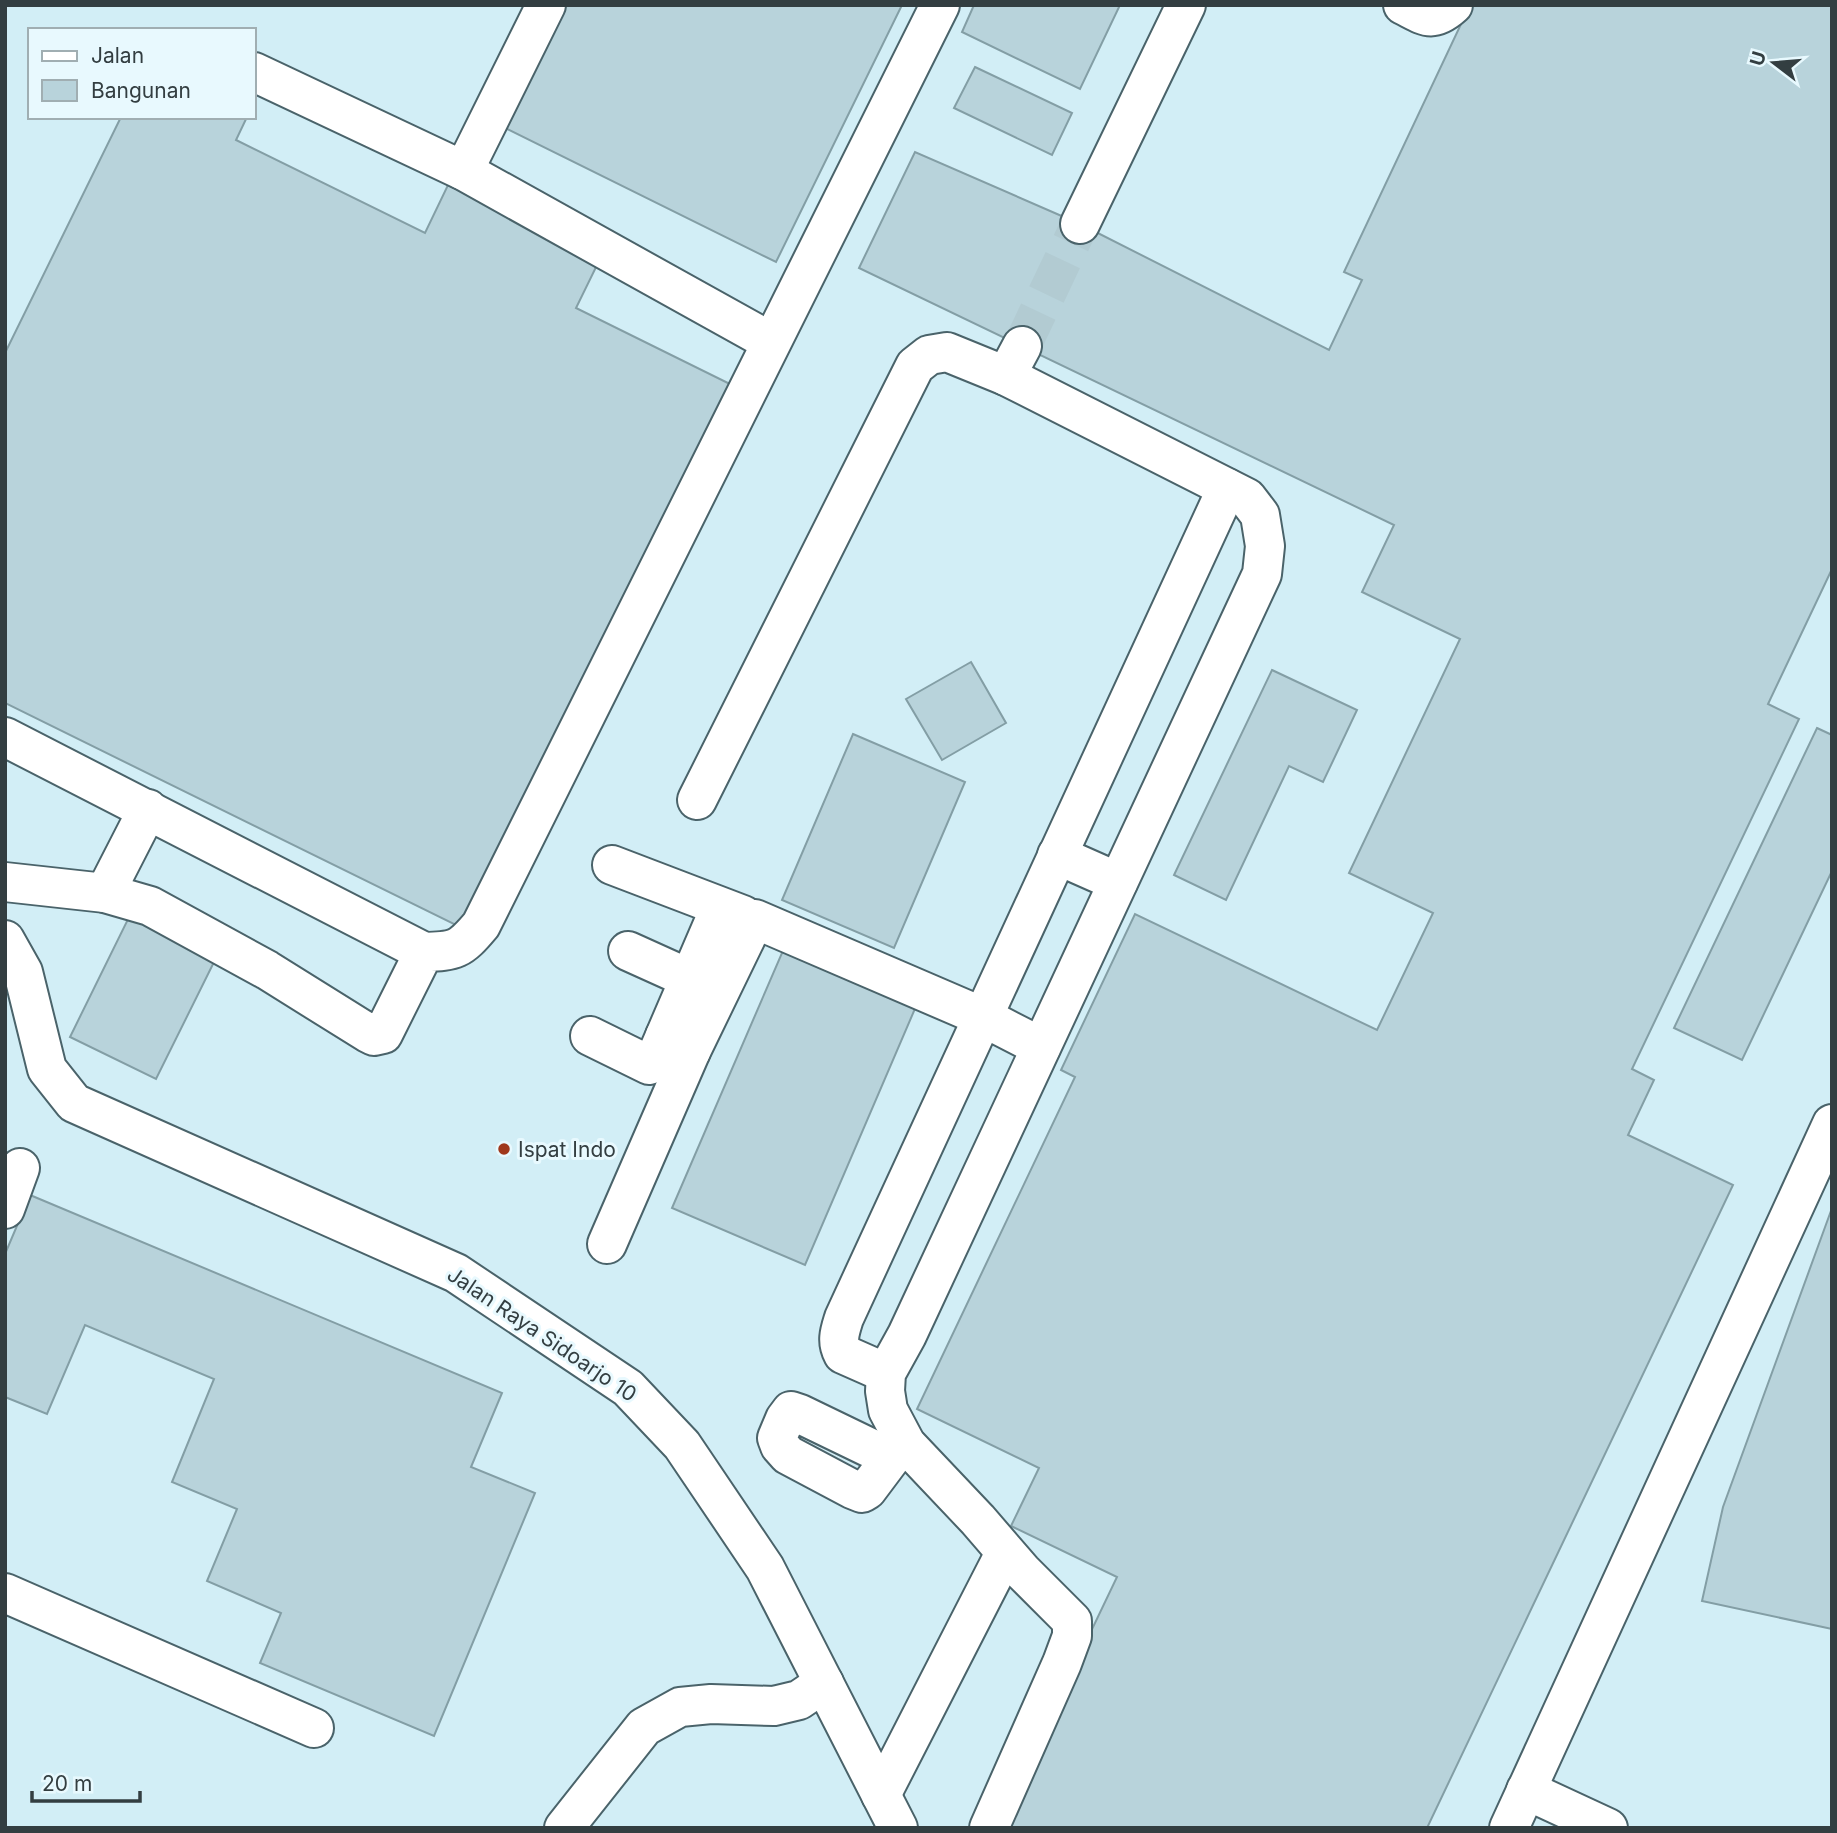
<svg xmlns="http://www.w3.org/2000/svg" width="1837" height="1833" font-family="Inter,sans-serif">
  <rect width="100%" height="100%" fill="#d2eef6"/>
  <g fill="#b8d3db" stroke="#839ea5" stroke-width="2">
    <polygon points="550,5 902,5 776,262 493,122"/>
    <polygon points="974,5 1120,5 1080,89 962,32"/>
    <polygon points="1470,5 1832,5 1832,569 1768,704 1799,719 1632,1069 1654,1080 1628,1135 1733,1185 1427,1828 997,1828 1117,1577 1011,1526 1039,1468 917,1409 1075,1077 1061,1070 1135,914 1377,1030 1433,913 1349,873 1460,639 1362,592 1394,525 859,268 915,152 1080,224 1329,350 1362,280 1344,272"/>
    <polygon points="975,67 1072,113 1052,155 954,108"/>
    <polygon points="121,117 247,117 236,140 425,233 448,185 600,259 576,308 732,385 466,930 5,703 5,353"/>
    <polygon points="971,662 1006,723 942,760 906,699"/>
    <polygon points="1272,670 1357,710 1323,782 1289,766 1226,900 1174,875"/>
    <polygon points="1817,728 1832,735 1832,871 1742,1060 1674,1028"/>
    <polygon points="853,734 965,782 894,948 782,900"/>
    <polygon points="133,909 219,952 156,1079 70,1037"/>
    <polygon points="788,939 920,997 805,1265 672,1208"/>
    <polygon points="30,1195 502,1393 471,1467 535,1493 434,1736 260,1663 281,1613 207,1581 237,1509 172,1482 214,1379 85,1325 47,1414 5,1397 5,1254"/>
    <polygon points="1832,1208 1832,1629 1702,1601 1723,1507"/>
  </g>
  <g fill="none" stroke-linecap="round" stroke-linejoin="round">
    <polyline stroke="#b2cbd2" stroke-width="38" stroke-dasharray="38 19" stroke-linecap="butt" points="1022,346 1080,224"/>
    <defs>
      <g id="minor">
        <path d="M1403 5C1425 16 1432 24 1453 5"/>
        <polyline points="254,72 462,170 469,160 546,5"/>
        <polyline points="462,170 771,342"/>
        <polyline points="1080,224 1186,5"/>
        <polyline points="5,737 424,952"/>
        <polyline points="697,800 915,366 929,355 947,352 1006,376 1022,346"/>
        <polyline points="1057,855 1118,882"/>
        <polyline points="612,865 743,915"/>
        <path d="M5 882 105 893 150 906 267 970 368 1033 374 1036 383 1034 424 952C456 951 460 950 481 925L940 5"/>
        <polyline points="105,893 148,809"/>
        <polyline points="5,940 23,972 47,1069 74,1103 456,1273 628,1388 682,1445 765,1568 898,1828"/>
        <polyline points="628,951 690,979"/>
        <polyline points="590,1036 649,1065 655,1059 665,1036"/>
        <polyline points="691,1051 665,1036 720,908"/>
        <polyline points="5,1209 20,1168"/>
        <polyline points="607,1244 691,1051 755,919 983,1017 1041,1047"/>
        <path d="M886 1373 843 1354C836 1341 840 1331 844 1318L1227 488"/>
        <polyline points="891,1458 800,1414 791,1411 785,1419 777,1438 780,1446 788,1455 852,1489 862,1493 867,1490 891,1458 906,1444"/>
        <polyline points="5,1593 314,1728"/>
        <polyline points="1526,1790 1608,1828"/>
        <polyline points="881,1795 1005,1553"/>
        <polyline points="564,1828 644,1727 680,1707 711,1704 774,1706 799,1700 824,1683"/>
        <polyline points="989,1828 1062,1663 1072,1636 1072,1621 1022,1571 978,1520 906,1444 888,1410 885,1391 886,1373 907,1335 1262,574 1265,546 1260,515 1247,498 1006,376"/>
        <polyline points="1509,1828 1832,1124"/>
      </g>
    </defs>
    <use href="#minor" stroke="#4a636a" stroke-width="42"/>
    <use href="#minor" stroke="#fff" stroke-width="38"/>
  </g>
  <circle fill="#9f371b" stroke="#e8f9fe" stroke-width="2.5" cx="504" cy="1149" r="7"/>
  <g text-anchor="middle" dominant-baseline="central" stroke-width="6" stroke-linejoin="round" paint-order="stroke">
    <g font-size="21" fill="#333e41" stroke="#e8f9fe" text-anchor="start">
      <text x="518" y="1149">Ispat Indo</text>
    </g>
    <g font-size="21" fill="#333e41" stroke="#e8f9fe">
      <text transform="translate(542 1334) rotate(34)">Jalan Raya Sidoarjo 10</text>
    </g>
  </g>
  <rect width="1837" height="1833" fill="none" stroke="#333e41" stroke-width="14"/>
  <rect x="28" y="28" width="228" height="91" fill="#e8f9fe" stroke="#a0aeb2" stroke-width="2"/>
  <rect x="42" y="51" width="35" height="10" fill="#ffffff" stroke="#a0aeb2" stroke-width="2"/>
  <text x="91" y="63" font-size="21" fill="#333e41">Jalan</text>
  <rect x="42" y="80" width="35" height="21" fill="#b8d3db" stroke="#a0aeb2" stroke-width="2"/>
  <text x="91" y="98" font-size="21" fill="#333e41">Bangunan</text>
  <g transform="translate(1774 63) rotate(286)" stroke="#e8f9fe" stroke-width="5" paint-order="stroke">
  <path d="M0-5L12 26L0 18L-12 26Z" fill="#333e41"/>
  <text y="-10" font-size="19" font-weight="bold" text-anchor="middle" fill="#333e41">U</text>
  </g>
  <path d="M32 1791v10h108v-10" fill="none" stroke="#333e41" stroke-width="3.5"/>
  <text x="42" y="1791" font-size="21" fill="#333e41" stroke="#e8f9fe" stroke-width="5" paint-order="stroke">20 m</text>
</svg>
